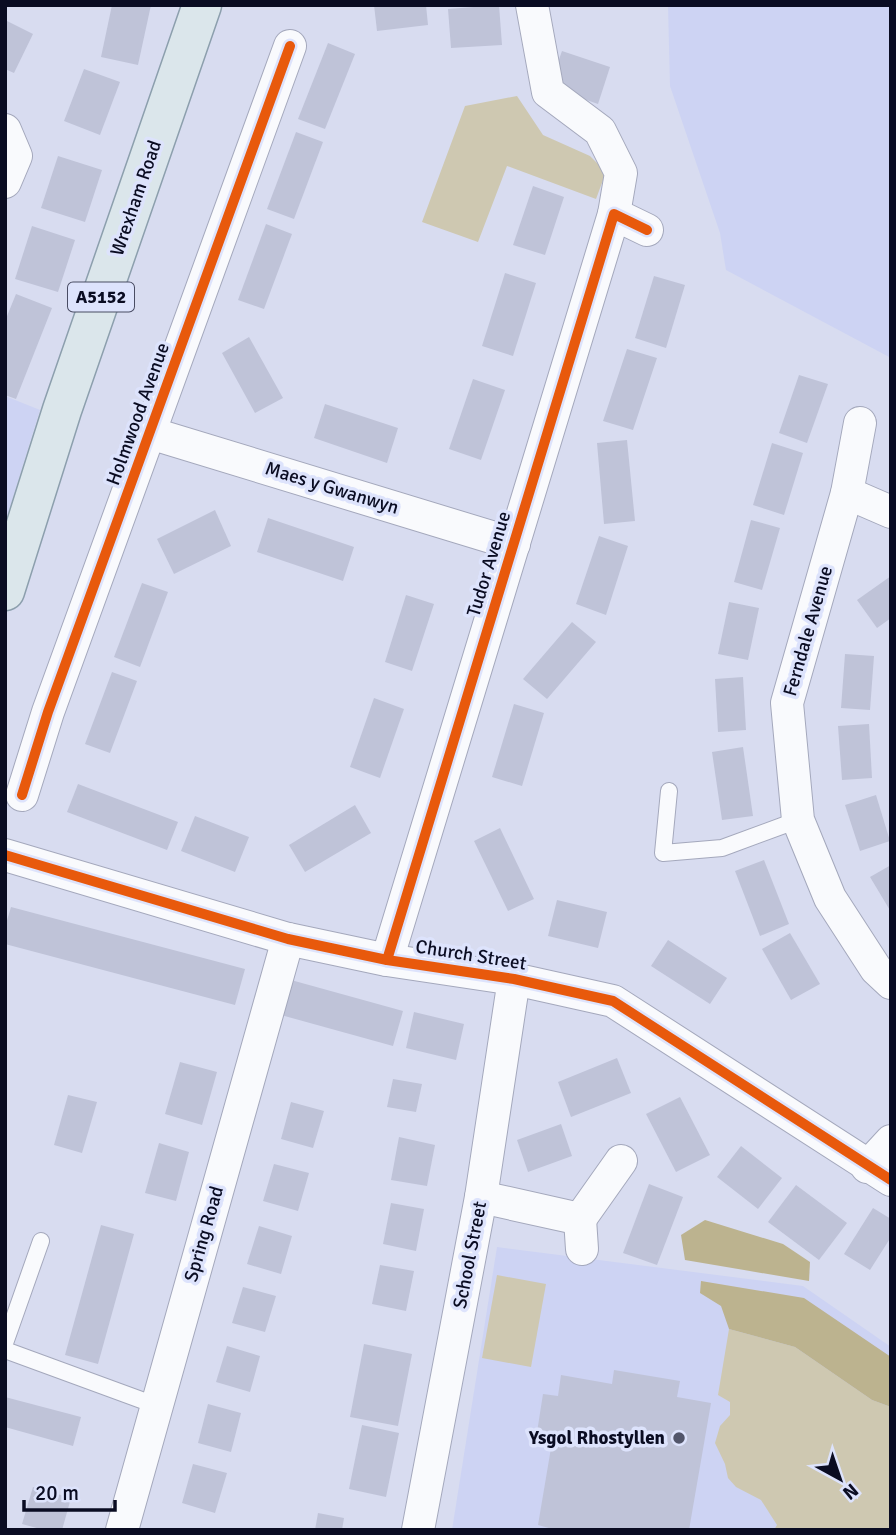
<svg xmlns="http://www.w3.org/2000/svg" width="896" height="1535" font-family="Signika,sans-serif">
  <rect width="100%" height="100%" fill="#d8dcf0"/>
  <g fill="#cdd3f3">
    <polygon points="668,5 891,5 891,358 726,270 720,233 670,86"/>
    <polygon points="5,396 40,410 5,523"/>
    <polygon points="497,1247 803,1286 891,1347 891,1530 452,1530"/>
  </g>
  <g fill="#cec8b1">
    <polygon points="517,96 543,135 590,156 606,172 596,199 507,166 478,242 422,222 465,106"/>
    <polygon points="497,1275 546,1284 531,1367 482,1358"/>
    <polygon points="729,1329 795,1347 872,1400 891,1407 891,1530 774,1530 777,1525 761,1500 736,1487 728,1478 725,1464 715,1443 720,1426 730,1415 730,1402 718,1395"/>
  </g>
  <g fill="#bcb38f">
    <polygon points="705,1220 783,1244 810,1262 809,1281 685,1260 681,1235"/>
    <polygon points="701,1281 804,1298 891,1357 891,1407 872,1400 795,1347 729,1329 721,1306 700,1293"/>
  </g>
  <g fill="#bfc3d8">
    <polygon points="112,5 151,5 138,65 101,57"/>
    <polygon points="374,5 426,5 428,25 377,31"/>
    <polygon points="499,5 502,45 451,48 448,9"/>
    <polygon points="5,20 33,34 14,73 5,69"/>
    <polygon points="328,43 355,54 325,129 298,119"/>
    <polygon points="562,51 610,67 598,104 549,87"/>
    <polygon points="84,69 120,82 100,135 64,121"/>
    <polygon points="296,132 323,142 294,219 267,209"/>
    <polygon points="58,156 102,170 85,222 41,208"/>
    <polygon points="533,186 564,197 545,255 513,245"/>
    <polygon points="266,224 292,234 264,309 238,300"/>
    <polygon points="32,226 75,240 58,292 15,279"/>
    <polygon points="505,273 536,283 513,356 482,346"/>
    <polygon points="654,276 685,285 666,348 635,338"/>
    <polygon points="16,294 52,308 16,399 5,395 5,321"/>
    <polygon points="249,337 283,398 255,413 222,353"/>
    <polygon points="627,349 657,358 633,430 603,421"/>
    <polygon points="799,375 828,384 807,443 779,433"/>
    <polygon points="473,379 505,390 481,460 449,449"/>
    <polygon points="325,404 398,428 387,463 314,438"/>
    <polygon points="627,440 635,521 604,524 597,443"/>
    <polygon points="772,443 803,453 784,515 753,505"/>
    <polygon points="215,510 231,546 174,574 157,539"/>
    <polygon points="268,518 354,547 343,581 257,552"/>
    <polygon points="751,520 780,528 762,590 734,582"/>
    <polygon points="599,536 628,546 606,615 576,604"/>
    <polygon points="891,576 891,618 877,628 857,600"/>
    <polygon points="142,583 168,592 140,667 114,657"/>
    <polygon points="406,595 434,604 412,671 385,662"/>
    <polygon points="729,602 759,608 748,660 718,654"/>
    <polygon points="572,622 596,642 547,699 523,679"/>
    <polygon points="845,654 874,656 870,710 841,708"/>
    <polygon points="112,672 137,681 110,753 85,744"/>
    <polygon points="743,677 746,730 718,732 715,679"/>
    <polygon points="374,698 404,709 380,778 350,767"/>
    <polygon points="514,704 544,713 522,786 492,777"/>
    <polygon points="869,724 872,778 842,780 838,726"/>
    <polygon points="743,747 753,816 722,820 712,752"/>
    <polygon points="78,784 178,822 167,850 67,812"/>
    <polygon points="876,795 890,841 860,851 845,805"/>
    <polygon points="355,805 371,833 305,872 289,845"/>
    <polygon points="195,816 249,837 235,872 181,851"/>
    <polygon points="500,828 534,899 508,911 474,841"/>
    <polygon points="764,860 789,924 760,936 735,871"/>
    <polygon points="891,865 891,912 870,877"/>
    <polygon points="557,900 607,912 598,948 548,936"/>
    <polygon points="11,907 245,969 235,1005 5,944 5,927"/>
    <polygon points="790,933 820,984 791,1000 762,949"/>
    <polygon points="668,940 727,978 710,1004 651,966"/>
    <polygon points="291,980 403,1011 393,1046 281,1015"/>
    <polygon points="414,1012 464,1024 456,1060 406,1048"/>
    <polygon points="617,1058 631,1093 571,1117 558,1082"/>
    <polygon points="180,1062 217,1072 202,1125 165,1114"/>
    <polygon points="393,1079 422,1084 416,1112 387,1107"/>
    <polygon points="68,1095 97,1102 82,1153 54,1145"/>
    <polygon points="680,1097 710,1155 676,1172 646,1114"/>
    <polygon points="291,1102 324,1111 313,1148 281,1139"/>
    <polygon points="561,1124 572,1156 528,1172 517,1140"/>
    <polygon points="399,1137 435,1145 427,1186 391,1180"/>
    <polygon points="159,1143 189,1152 176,1201 145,1193"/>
    <polygon points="741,1146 782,1178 758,1209 717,1177"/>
    <polygon points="274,1164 309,1173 298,1211 263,1201"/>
    <polygon points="649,1184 683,1197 657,1265 623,1253"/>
    <polygon points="796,1185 847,1223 819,1260 768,1222"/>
    <polygon points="391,1203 424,1209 416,1251 383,1244"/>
    <polygon points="873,1208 891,1219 891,1237 870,1270 844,1254"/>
    <polygon points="101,1225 134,1234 98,1364 65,1355"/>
    <polygon points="259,1226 292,1236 281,1274 247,1264"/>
    <polygon points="380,1265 414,1271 406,1311 372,1304"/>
    <polygon points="243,1287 276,1296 265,1332 232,1323"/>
    <polygon points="364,1344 412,1354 398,1426 350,1417"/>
    <polygon points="227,1346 260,1356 250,1392 216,1382"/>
    <polygon points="614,1370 680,1381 677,1397 711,1403 689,1530 556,1530 538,1525 551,1448 535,1445 543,1394 558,1396 561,1375 612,1384"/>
    <polygon points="5,1397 81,1417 73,1446 5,1427"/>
    <polygon points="208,1404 241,1413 231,1452 198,1443"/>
    <polygon points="362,1425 399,1433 386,1497 349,1489"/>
    <polygon points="193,1464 227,1473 215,1513 182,1503"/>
    <polygon points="33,1487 71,1498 62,1530 44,1530 22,1524"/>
    <polygon points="318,1513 344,1518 342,1530 315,1530"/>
  </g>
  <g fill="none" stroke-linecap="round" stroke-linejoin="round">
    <defs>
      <g id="service">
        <polyline points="669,791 663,853 722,848 798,820"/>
        <polyline points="5,1343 41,1241"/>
        <polyline points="5,1350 155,1405"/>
      </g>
      <g id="minor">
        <polyline points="532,5 548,92 600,131 621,173 614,214"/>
        <polyline points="5,130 16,156 5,182"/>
        <polyline points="860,423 847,493 787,703 798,820 830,898 876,969 891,983"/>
        <polyline points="150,433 514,544"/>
        <polyline points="847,493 891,512"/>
        <polyline points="22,795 48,712 290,46"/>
        <polyline points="5,855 288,939 387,960 514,979 613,1001 891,1180"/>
        <polyline points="387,960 614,214 647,230"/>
        <polyline points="867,1167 891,1141"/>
        <polyline points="481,1197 580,1219 621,1161"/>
        <polyline points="580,1219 582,1249"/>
        <polyline points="122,1530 288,939"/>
        <polyline points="418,1530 481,1197 514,979"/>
      </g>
      <polyline id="primary" points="5,591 62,410 202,5"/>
    </defs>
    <use href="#service" stroke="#a4a8bc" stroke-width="18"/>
    <use href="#minor" stroke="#a4a8bc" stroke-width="34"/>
    <use href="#primary" stroke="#8c9fad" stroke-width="41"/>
    <use href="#service" stroke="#f9fafd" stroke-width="16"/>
    <use href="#minor" stroke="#f9fafd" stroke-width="32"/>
    <use href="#primary" stroke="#dbe6eb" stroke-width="38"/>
    <defs>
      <g id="cycleway">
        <polyline points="22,795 48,712 290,46"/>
        <polyline points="5,855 288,939 387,960 514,979 613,1001 891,1180"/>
        <polyline points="387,960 614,214 647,230"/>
      </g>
    </defs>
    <use href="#cycleway" stroke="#dde3fc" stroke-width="15"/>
    <use href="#cycleway" stroke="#e8590c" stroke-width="10"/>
  </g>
  <circle fill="#52556a" stroke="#dde3fc" stroke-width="2.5" cx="679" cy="1438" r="7"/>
  <g text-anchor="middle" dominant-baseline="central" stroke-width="7" stroke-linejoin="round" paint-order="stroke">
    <rect fill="#dde3fc" stroke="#494c63" stroke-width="2" x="68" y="282.5" width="66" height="29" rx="5"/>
    <g font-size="18" font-weight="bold" fill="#0a0c22">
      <text x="101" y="297">A5152</text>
    </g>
    <g font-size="19" fill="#0a0c22" stroke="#dde3fc">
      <text transform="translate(136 198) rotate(-71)">Wrexham Road</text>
      <text transform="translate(138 414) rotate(-70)">Holmwood Avenue</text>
      <text transform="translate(332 488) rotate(17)">Maes y Gwanwyn</text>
      <text transform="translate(489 564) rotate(-73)">Tudor Avenue</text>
      <text transform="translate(808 631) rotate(-74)">Ferndale Avenue</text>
      <text transform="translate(471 955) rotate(9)">Church Street</text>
      <text transform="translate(204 1234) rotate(-74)">Spring Road</text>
      <text transform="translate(470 1255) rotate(-79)">School Street</text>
    </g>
    <g font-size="19" font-weight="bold" fill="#0a0c22" stroke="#dde3fc" text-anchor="end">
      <text x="665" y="1438">Ysgol Rhostyllen</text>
    </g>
  </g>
  <rect width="896" height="1535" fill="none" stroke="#0a0c22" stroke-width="14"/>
  <g transform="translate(840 1479) rotate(140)" stroke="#dde3fc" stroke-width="5" paint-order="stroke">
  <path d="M0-5L12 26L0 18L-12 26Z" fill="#0a0c22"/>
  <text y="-10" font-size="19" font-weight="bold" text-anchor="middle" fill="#0a0c22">N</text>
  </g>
  <path d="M24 1500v10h91v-10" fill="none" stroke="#0a0c22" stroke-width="3.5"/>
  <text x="35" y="1500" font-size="21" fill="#0a0c22" stroke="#dde3fc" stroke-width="5" paint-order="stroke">20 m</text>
</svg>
